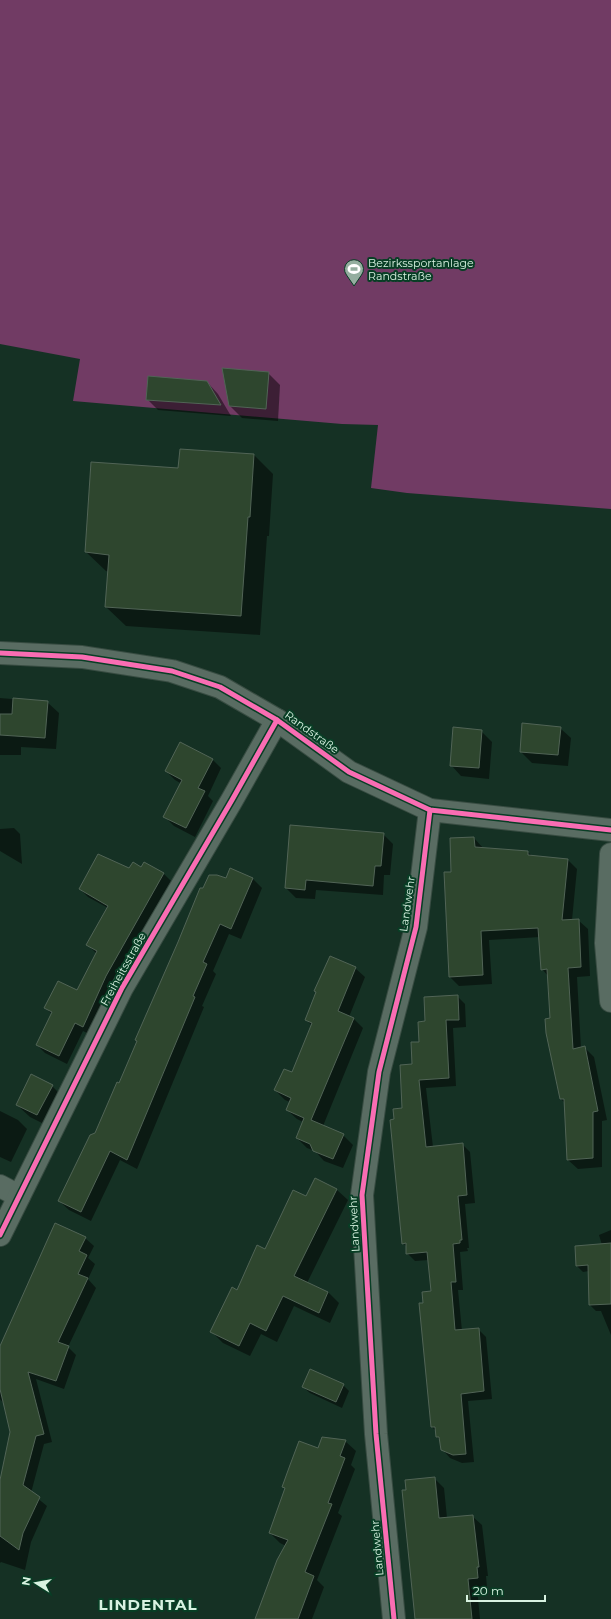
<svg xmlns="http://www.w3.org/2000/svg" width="611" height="1619" font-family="Montserrat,sans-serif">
  <rect width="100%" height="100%" fill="#153124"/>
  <polygon fill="#713b64" points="0,0 611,0 611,509 407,493 371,488 378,425 342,424 73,401 80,359 0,344"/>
  <g fill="#0007">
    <polygon points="268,373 280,385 278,421 242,418 230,406"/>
    <polygon points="207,382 218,394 231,416 158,410 147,399"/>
    <polygon points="254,455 273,474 269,536 267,536 260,635 126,626 106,607 109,572 106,571 86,552 179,469"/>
    <polygon points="0,698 47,702 59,713 56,749 21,747 21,755 0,755"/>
    <polygon points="560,728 571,738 568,766 532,763 521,752"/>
    <polygon points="481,731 492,742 489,779 461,776 451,765"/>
    <polygon points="212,759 221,768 208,796 213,801 195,837 174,826 165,817 182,784 175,780 166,771"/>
    <polygon points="14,828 20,834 22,864 0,851 0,829"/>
    <polygon points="383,834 393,844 390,875 384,875 383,895 316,890 315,899 296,898 286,888"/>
    <polygon points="474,838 483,848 528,852 532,856 568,860 577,869 572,920 578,920 588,929 590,976 577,977 581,1048 584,1047 594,1057 607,1120 602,1121 602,1167 578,1169 568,1160 566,1104 561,1099 548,976 542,969 540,937 489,940 492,984 459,986 450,977 452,873"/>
    <polygon points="145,863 164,874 172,882 91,1035 83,1031 67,1064 45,1053 37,1045 52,1014 45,1008 77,992 97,954 88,945 108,908 88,897 80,889 142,868"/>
    <polygon points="252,878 262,888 241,939 229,934 213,971 216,974 202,1006 204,1007 137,1169 120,1160 91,1221 69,1210 59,1201 96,1134 120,1085 226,880"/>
    <polygon points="355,968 365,977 349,1017 353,1018 363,1028 323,1126 343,1135 353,1145 343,1168 324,1161 315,1151 307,1148 297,1138 303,1122 297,1119 287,1110 290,1102 285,1100 275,1090 292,1074 312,1026 306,1019"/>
    <polygon points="457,996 465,1004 466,1027 453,1028 456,1086 426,1088 433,1147 462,1144 470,1152 475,1203 465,1204 469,1248 467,1248 468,1251 460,1252 463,1290 458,1290 462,1331 478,1329 486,1337 492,1399 468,1401 474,1462 462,1463 450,1458 442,1449 441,1441 437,1437 436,1431 432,1427 424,1304 432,1292 429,1260 415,1261 407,1253 407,1247 403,1243 395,1120 404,1109 413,1065 426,1022"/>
    <polygon points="52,1086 64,1098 50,1127 30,1117 17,1105"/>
    <polygon points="0,1111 18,1120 27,1129 11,1162 0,1157"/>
    <polygon points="337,1190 348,1200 307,1283 328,1292 339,1303 330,1323 294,1306 277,1342 261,1334 250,1356 223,1343 212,1332 237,1291 265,1250 307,1198"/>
    <polygon points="611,1230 611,1335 601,1311 596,1311 590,1305 589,1271 583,1272 577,1266 602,1245 599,1235"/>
    <polygon points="85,1238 94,1246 88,1258 95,1264 88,1279 96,1288 68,1347 76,1355 64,1389 36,1379 52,1442 44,1444 31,1493 47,1506 31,1542 25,1570 1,1562 0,1563 0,1478 2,1474 11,1432 5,1405 0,1399 0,1355 21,1329"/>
    <polygon points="343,1385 349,1391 342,1408 310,1393 303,1387"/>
    <polygon points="345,1441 356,1451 351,1465 355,1469 338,1513 342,1516 317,1580 324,1587 312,1619 256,1619 286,1546 280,1543 270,1533 286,1489 283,1486 319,1449"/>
    <polygon points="434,1478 444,1488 447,1518 472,1516 482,1525 488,1576 486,1576 487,1587 477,1588 480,1619 416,1619"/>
  </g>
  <g fill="#2e462e" stroke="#516456">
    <polygon points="222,368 269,372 266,409 229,406"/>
    <polygon points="148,376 207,381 221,405 146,400"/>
    <polygon points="180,449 254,454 250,517 248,517 241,616 105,607 109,555 85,552 91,462 178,468"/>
    <polygon points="13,698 48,701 45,738 0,735 0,714 12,714"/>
    <polygon points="522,723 561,727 558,755 520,752"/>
    <polygon points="453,727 482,730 479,768 450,766"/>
    <polygon points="180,742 213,759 198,788 205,791 186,828 163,817 182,780 165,771"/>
    <polygon points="290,825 384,833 381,866 375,866 373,886 306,880 305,890 285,888"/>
    <polygon points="474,837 475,847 528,851 528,855 568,859 562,920 579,919 581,967 568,968 573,1049 585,1046 598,1111 593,1112 593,1158 567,1160 564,1099 560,1099 546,1033 545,1019 550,1018 547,969 541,970 538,928 481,931 483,975 449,977 444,872 451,872 450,838"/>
    <polygon points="98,854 129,868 133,862 141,867 144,862 164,873 106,976 83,1027 75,1023 59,1056 36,1045 52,1012 44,1008 58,981 77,990 97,951 86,945 108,906 79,889"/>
    <polygon points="230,868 253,878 231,929 220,924 203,962 207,964 193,996 195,997 127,1160 110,1151 81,1212 58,1201 90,1135 95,1133 117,1082 119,1083 137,1041 135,1040 178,942 200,888 203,888 209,875 217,875 226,878"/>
    <polygon points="330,956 356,967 338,1011 354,1018 311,1120 344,1134 333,1159 313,1151 310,1144 296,1138 304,1118 286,1110 291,1098 274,1090 284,1069 292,1072 312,1023 305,1020 316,992 314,991"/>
    <polygon points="458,995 459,1020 446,1020 449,1078 419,1080 426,1147 463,1143 467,1195 458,1196 462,1240 460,1240 460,1243 453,1244 456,1282 451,1282 455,1330 479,1328 484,1391 461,1394 466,1454 453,1455 441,1450 439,1437 436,1437 435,1427 431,1427 419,1303 423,1303 422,1292 431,1291 427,1252 406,1254 406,1243 402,1244 390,1120 394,1119 393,1109 402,1108 400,1065 412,1064 411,1042 419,1042 418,1022 425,1021 424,997"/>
    <polygon points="31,1074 53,1085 37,1115 16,1105"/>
    <polygon points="315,1178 337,1189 294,1276 328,1292 319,1313 283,1296 266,1331 250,1323 239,1346 210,1332 232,1287 237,1290 257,1245 265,1249 293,1190 306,1196"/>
    <polygon points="55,1223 86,1237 79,1251 87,1255 78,1274 88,1278 58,1342 69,1346 56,1381 28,1372 44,1434 36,1436 23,1485 40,1497 23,1533 19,1550 0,1536 0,1480 10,1432 0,1389 0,1346"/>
    <polygon points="611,1243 611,1304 589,1305 588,1265 576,1266 575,1246"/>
    <polygon points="310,1369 344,1384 336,1402 302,1387"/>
    <polygon points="322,1437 346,1440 340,1456 345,1458 328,1503 332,1504 305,1572 314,1576 298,1619 255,1619 277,1560 288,1540 269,1533 285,1488 282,1487 290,1465 299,1441 318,1448"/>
    <polygon points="435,1477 439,1518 473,1515 479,1567 477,1567 478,1578 468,1579 472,1619 415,1619 402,1490 406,1490 405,1480"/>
  </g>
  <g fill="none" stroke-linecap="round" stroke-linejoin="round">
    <defs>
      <g id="minor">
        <polyline points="0,653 82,657 172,671 220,687 277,720 349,772 430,810 611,830"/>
        <polyline points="611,854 606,943 611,1001"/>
        <polyline points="0,1186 19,1196"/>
        <polyline points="0,1235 122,988 232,800 277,720"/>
        <polyline points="394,1619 376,1434 362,1195 379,1072 416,927 430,810"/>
      </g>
    </defs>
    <use href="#minor" stroke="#384c42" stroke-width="24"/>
    <use href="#minor" stroke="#596c62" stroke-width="22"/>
    <defs>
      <g id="cycleway">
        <polyline points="0,653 82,657 172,671 220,687 277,720 349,772 430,810 611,830"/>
        <polyline points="0,1235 122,988 232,800 277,720"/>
        <polyline points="394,1619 376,1434 362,1195 379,1072 416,927 430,810"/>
      </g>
    </defs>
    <use href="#cycleway" stroke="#083e25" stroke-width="8"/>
    <use href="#cycleway" stroke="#f96db3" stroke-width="5"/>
  </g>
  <defs>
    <symbol id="stadium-pin" viewBox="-11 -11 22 30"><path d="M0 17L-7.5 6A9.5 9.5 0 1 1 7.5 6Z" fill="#94ae9f" stroke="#083e25"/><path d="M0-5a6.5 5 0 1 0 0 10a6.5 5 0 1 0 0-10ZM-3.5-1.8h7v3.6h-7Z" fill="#fff"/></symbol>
  </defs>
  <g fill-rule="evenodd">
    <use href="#stadium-pin" x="343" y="258" width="22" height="30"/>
  </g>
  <g text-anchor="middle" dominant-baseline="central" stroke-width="4" stroke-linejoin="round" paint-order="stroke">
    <g font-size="11" fill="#d8f2e1" stroke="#083e25" text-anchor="start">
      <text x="368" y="263">Bezirkssportanlage<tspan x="368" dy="13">Randstraße</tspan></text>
    </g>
    <g font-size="11" fill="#d8f2e1" stroke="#083e25">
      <text transform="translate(312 732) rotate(36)">Randstraße</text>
      <text transform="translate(407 904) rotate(-82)">Landwehr</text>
      <text transform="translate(123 969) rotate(-61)">Freiheitsstraße</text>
      <text transform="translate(354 1224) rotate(-93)">Landwehr</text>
      <text transform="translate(377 1548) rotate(-95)">Landwehr</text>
    </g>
    <g font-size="15" font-weight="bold" letter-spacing="1" fill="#d8f2e1" stroke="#083e25">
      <text x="148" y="1604">LINDENTAL</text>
    </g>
  </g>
  <g transform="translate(36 1583) rotate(281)" stroke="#083e25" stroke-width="3" paint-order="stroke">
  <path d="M0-3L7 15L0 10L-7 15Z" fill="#d8f2e1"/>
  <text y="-6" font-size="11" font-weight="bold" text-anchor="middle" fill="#d8f2e1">N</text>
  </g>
  <path d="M467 1595v6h78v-6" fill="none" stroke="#d8f2e1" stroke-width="2"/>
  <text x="473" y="1595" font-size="12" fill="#d8f2e1" stroke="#083e25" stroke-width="3" paint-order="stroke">20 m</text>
</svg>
